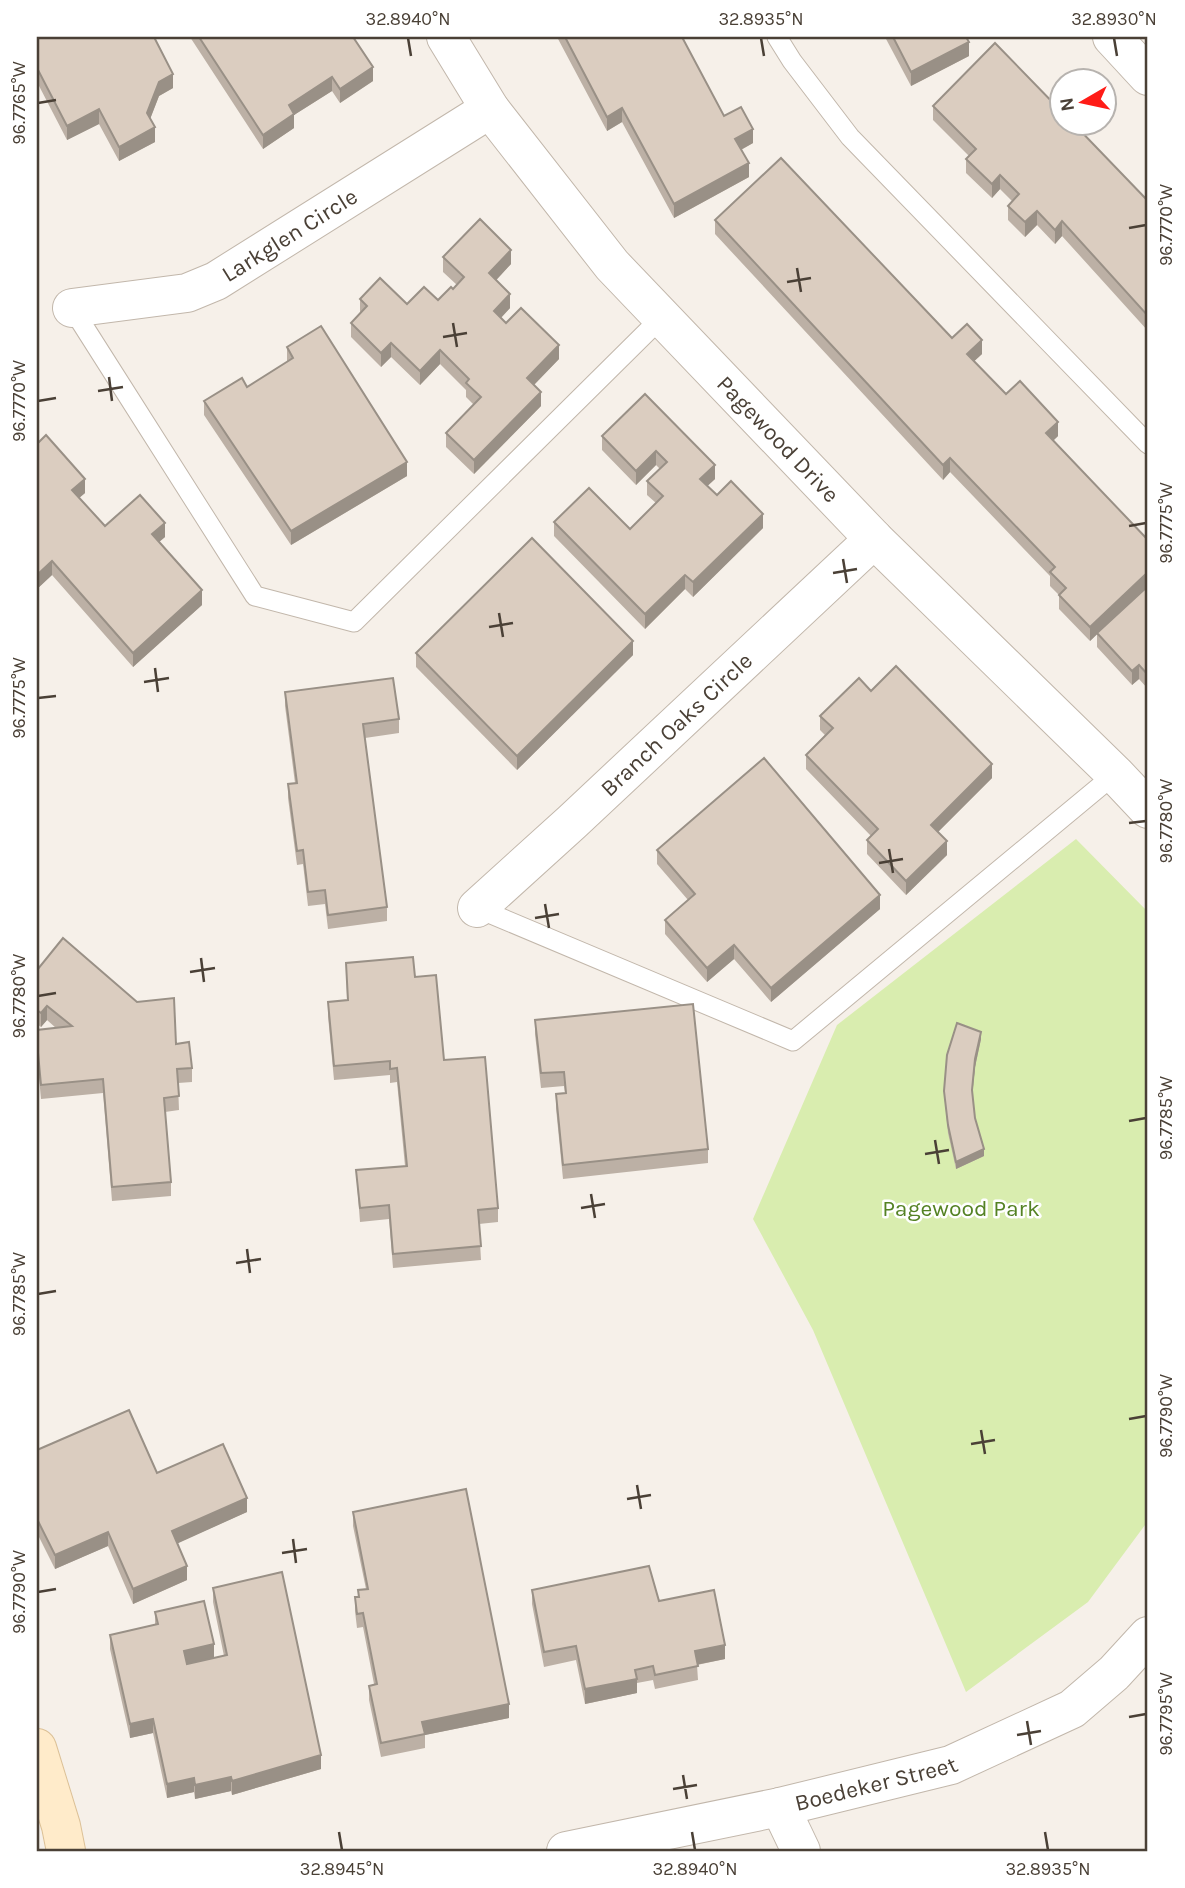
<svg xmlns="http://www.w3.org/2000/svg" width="1185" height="1888" font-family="Karla,sans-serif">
  <rect width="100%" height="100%" fill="#f6f0e9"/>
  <polygon fill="#d9edaf" points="1076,839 1148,912 1148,1521 1088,1602 966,1692 813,1330 753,1219 837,1025"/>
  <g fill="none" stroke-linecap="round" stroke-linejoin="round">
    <defs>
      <g id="service">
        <polyline points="777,37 792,61 850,137 1148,444"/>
        <polyline points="72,308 255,596 354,622 662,317"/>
        <polyline points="477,908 793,1041 1115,774"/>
      </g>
      <g id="minor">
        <path id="s1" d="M446 37 490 109 612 265 874 539 1115 774 1148 809"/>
        <polyline points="1112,37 1148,76"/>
        <path id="s2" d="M72 308 187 293 216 281 490 109"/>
        <path id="s3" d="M477 908 572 822 874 539"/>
        <polyline points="780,1807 801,1851"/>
      </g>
      <g id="tertiary">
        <path id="s4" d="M566 1851 780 1807 951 1765 1072 1709 1114 1673 1148 1636"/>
      </g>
      <polyline id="secondary" points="37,1748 61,1826 66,1851"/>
    </defs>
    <use href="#service" stroke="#c2b7ab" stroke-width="21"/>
    <use href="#minor" stroke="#c2b7ab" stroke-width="40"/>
    <use href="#tertiary" stroke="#c2b7ab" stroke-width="40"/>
    <use href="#secondary" stroke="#dcc197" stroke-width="40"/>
    <use href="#service" stroke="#fff" stroke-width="19"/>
    <use href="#minor" stroke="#fff" stroke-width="38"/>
    <use href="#tertiary" stroke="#fff" stroke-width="38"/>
    <use href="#secondary" stroke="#ffebca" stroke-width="38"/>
  </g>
  <g fill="#bcb0a5">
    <polygon points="37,37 173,88 159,96 150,119 155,142 119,161 99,124 67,140 37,82"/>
    <polygon points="190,37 353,37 373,81 340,103 332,91 294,115 294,128 263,149"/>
    <polygon points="557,37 682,37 724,116 753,143 741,150 749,177 674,218 622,122 607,131"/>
    <polygon points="885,37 966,37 969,56 911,86"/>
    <polygon points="933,106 1148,201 1148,331 1062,236 1055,244 1037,225 1025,237 1008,220 1008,206 1012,201 1000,189 992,198 966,173 966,159 969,156 933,120"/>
    <polygon points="715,220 952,338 982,354 974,361 1006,394 1058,436 1053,441 1148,586 1148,689 1139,679 1132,685 1097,647 1097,634 1090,641 1059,609 1059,595 1050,586 1050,576 950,472 943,480 715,234"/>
    <polygon points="443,257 511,264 496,280 510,308 501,318 506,323 559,359 534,385 541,406 474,474 446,447 446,433 474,405 466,397 466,390 440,364 420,385 391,357 381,367 351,337 351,323 360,313 360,299 407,304 438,300 453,289 457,285 443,272"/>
    <polygon points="287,347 407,476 291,545 204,415 204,401 247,387 287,362"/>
    <polygon points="645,394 715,479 707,486 717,495 763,528 693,597 685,589 645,629 554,536 554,522 630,529 656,503 647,495 647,481 660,469 656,465 636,485 602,450 602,436"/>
    <polygon points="37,444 85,493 79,498 105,526 165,537 159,542 202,605 133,667 52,575 37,589"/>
    <polygon points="416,653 633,655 517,770 416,667"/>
    <polygon points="871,691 992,778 938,832 947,855 906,895 867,854 867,840 871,836 806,769 806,755 825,735 820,730 820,716"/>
    <polygon points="285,692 399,719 399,733 365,738 387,907 387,921 328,929 325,904 308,906 303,864 297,865 288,798 288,784 295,783 285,706"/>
    <polygon points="657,850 880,909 771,1002 734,959 707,982 665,934 665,920 688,900 657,864"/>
    <polygon points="346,963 415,977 444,1060 498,1208 498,1222 479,1224 481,1260 393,1268 389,1219 360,1222 356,1170 405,1166 397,1082 390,1083 390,1075 334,1080 328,1016 328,1002 347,1000"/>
    <polygon points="37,968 176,1044 192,1068 192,1082 178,1083 179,1110 165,1112 171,1182 171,1196 112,1201 103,1093 41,1099 37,1056 37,1030 56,1028 47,1020 41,1027 37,1024"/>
    <polygon points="535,1020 708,1149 708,1163 563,1179 556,1108 556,1094 565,1093 564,1086 541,1088 535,1034"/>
    <polygon points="981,1039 975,1067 972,1093 975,1118 984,1156 956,1169 948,1133 944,1091"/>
    <polygon points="37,1450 157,1473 247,1512 177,1543 187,1580 133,1604 108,1546 55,1569 37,1533"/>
    <polygon points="353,1512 509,1718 425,1735 425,1748 381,1757 369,1700 369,1686 374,1684 363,1627 357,1628 355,1611 355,1597 358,1597 358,1590 366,1589 353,1526"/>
    <polygon points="213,1588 321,1769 232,1795 231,1791 195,1799 194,1792 167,1798 153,1733 130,1738 110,1649 110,1635 155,1625 155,1612 214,1658 224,1656 213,1602"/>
    <polygon points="532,1590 659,1601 725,1659 697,1665 698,1680 655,1689 653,1680 637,1683 637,1693 585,1704 576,1660 544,1667 532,1604"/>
  </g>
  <g fill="#999086">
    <polygon points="969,42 969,56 911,86 911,72"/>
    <polygon points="373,67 373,81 340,103 340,89"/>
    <polygon points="173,74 173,88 159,96 147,127 147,113 159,82"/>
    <polygon points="332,77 332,91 294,115 294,128 263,149 263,135 289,105"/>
    <polygon points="622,108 622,122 607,131 607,117"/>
    <polygon points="99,109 99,124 67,140 67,126"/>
    <polygon points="155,127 155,142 119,161 119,147"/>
    <polygon points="753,129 753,143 735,153 735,139"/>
    <polygon points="749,163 749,177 674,218 674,204"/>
    <polygon points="1000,175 1000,189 992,198 992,184"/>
    <polygon points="1037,211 1037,225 1025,237 1025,222"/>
    <polygon points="1062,221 1062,236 1055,244 1055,230"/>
    <polygon points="511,250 511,264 489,288 489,273"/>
    <polygon points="510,294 510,308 494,325 494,311"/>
    <polygon points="982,340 982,354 967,368 967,354"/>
    <polygon points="391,343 391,357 381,367 381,353"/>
    <polygon points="559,345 559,359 527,392 527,378"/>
    <polygon points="440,350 440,364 420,385 420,371"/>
    <polygon points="541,392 541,406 474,474 474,460"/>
    <polygon points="1058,422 1058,436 1046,447 1046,433"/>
    <polygon points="656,451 656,465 636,485 636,471"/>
    <polygon points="950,458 950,472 943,480 943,465"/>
    <polygon points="407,462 407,476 291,545 291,531"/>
    <polygon points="715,465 715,479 700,493 700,479"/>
    <polygon points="85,479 85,493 72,504 72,490"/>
    <polygon points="763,514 763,528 693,597 693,582"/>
    <polygon points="165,523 165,537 152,548 152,534"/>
    <polygon points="52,561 52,575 37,589 37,575"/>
    <polygon points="1148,572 1148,586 1090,641 1090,627"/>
    <polygon points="685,575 685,589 645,629 645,614"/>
    <polygon points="202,590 202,605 133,667 133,653"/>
    <polygon points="633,641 633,655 517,770 517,756"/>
    <polygon points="1139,665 1139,679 1132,685 1132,671"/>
    <polygon points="992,764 992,778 931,839 931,825"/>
    <polygon points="947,841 947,855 906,895 906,881"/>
    <polygon points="880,895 880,909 771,1002 771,988"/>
    <polygon points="734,945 734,959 707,982 707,968"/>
    <polygon points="47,1006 47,1020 41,1027 41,1013"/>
    <polygon points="981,1032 981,1039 975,1067 972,1097 975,1059"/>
    <polygon points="984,1149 984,1156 956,1169 956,1162"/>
    <polygon points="247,1498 247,1512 172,1546 172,1531"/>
    <polygon points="108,1532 108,1546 55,1569 55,1555"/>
    <polygon points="187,1566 187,1580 133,1604 133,1589"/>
    <polygon points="214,1644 214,1658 184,1665 184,1651"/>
    <polygon points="725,1645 725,1659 695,1665 695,1651"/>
    <polygon points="637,1679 637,1693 585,1704 585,1689"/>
    <polygon points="509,1704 509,1718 425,1735 422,1722"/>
    <polygon points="153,1719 153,1733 130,1738 130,1724"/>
    <polygon points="321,1755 321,1769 232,1795 232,1781"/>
    <polygon points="231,1777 231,1791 195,1799 195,1785"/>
    <polygon points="194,1778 194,1792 167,1798 167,1784"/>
  </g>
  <g fill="#dbcdc0" stroke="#999086" stroke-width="2">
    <polygon points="37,37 154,37 173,74 159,82 147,113 155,127 119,147 99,109 67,126 37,68"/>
    <polygon points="199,37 353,37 373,67 340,89 332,77 289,105 294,114 263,135"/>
    <polygon points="565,37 682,37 724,116 741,107 753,129 735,139 749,163 674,204 622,108 607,117"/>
    <polygon points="893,37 966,37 969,42 911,72"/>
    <polygon points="995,43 1062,112 1062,122 1072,122 1148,201 1148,316 1062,221 1055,230 1037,211 1025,222 1008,206 1019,194 1000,175 992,184 966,159 976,149 933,106"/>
    <polygon points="781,158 952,338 967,324 982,340 967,354 1006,394 1020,381 1058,422 1046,433 1148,540 1148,572 1090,627 1059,595 1066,588 1050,572 1055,567 950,458 943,465 715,220"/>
    <polygon points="480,219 511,250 489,273 510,294 494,311 506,323 521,308 559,345 527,378 541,392 474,460 446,433 481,397 466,383 469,379 440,350 420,371 391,343 381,353 351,323 367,306 360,299 380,278 407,304 424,287 438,300 451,287 453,289 464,277 443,257"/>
    <polygon points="321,326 407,462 291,531 204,401 242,378 247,387 293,358 287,347"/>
    <polygon points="645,394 715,465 700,479 717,495 731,481 763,514 693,582 685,575 645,614 554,522 589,488 630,529 663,496 647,481 667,462 656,451 636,471 602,436"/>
    <polygon points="46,435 85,479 72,490 105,526 140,495 165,523 152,534 202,590 133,653 52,561 37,575 37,444"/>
    <polygon points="532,538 633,641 517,756 416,653"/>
    <polygon points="1148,586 1148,675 1139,665 1132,671 1097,633"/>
    <polygon points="896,666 992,764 931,825 947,841 906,881 867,840 878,829 806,755 833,728 820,716 859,678 871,691"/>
    <polygon points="393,678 399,719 363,724 387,907 328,915 325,890 308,892 303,850 297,851 288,784 297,783 285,692"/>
    <polygon points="764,758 880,895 771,988 734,945 707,968 665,920 695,894 657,850"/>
    <polygon points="63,938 137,1002 174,998 176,1044 189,1042 192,1068 177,1069 179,1096 164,1098 171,1182 112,1187 103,1079 41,1085 37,1042 37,1030 72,1026 47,1006 41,1013 37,1010 37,968 38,969"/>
    <polygon points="413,957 415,977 436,975 444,1060 485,1057 498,1208 478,1210 481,1246 393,1254 389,1205 360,1208 356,1170 407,1166 397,1068 390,1069 390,1061 334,1066 328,1002 348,1000 346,963"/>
    <polygon points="693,1004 708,1149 563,1165 556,1094 566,1093 564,1072 541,1073 535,1020"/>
    <polygon points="957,1023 981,1032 975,1059 972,1090 975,1118 984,1149 956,1162 948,1125 944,1091 947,1055"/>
    <polygon points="129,1410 157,1473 223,1444 247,1498 172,1531 187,1566 133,1589 108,1532 55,1555 37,1519 37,1450"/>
    <polygon points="466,1489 509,1704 422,1722 425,1734 381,1743 369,1686 377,1684 363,1613 357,1614 355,1597 359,1597 358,1590 368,1589 353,1512"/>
    <polygon points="649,1566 659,1601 714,1590 725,1645 695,1651 698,1666 655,1675 653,1666 635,1670 637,1679 585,1689 576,1646 544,1652 532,1590"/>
    <polygon points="282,1572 321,1755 232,1781 231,1777 195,1785 194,1778 167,1784 153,1719 130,1724 110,1635 158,1624 155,1612 204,1601 214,1644 184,1651 187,1664 227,1655 213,1588"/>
  </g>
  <path fill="none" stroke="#4a4036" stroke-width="2.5" d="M408 38 411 56M761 38 764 56M1114 38 1117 56M38 103 56 100M1129 228 1146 225M797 268 801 292M787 282 811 278M453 323 457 347M443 337 467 333M109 377 112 401M98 391 123 387M38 401 56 398M1129 526 1146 523M843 559 847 583M833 573 857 569M499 613 503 637M489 627 513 623M155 668 158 692M144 682 169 678M38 698 56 696M1129 823 1146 821M889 849 893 873M879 863 903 859M545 904 549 928M535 918 559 914M201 958 204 982M190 972 215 968M38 996 56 993M1129 1121 1146 1118M935 1140 939 1164M925 1154 949 1150M591 1194 595 1218M581 1208 605 1204M247 1249 250 1273M236 1263 261 1259M38 1294 56 1291M1129 1419 1146 1416M981 1430 985 1454M971 1444 995 1440M637 1485 641 1509M627 1499 651 1495M293 1539 296 1563M282 1553 307 1549M38 1592 56 1589M1129 1717 1146 1714M1027 1721 1031 1745M1017 1735 1041 1731M683 1775 687 1799M673 1789 697 1785M339 1832 342 1850M692 1832 695 1850M1045 1832 1048 1850"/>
  <g text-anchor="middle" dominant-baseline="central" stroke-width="5" stroke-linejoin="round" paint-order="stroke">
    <g font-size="23" fill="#4a4036" stroke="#fff">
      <text stroke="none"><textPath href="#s2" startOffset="234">Larkglen Circle</textPath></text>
      <text stroke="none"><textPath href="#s1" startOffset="523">Pagewood Drive</textPath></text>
      <text stroke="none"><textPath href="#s3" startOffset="271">Branch Oaks Circle</textPath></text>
      <text stroke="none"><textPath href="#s4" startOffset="317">Boedeker Street</textPath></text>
    </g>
    <g font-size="23" fill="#548224" stroke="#fff">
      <text x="961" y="1208">Pagewood Park</text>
    </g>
  </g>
  <rect width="1185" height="1888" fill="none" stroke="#ffffff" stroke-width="77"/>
  <g transform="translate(1083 102) rotate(261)"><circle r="33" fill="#ffffff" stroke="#b7b3af" stroke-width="2"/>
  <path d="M0-5L12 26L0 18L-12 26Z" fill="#ff1c17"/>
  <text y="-10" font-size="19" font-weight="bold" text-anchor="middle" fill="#4a4036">N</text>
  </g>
  <rect x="38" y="38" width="1108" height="1812" fill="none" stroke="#4a4036" stroke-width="2.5"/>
  <g font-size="18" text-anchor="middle" fill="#4a4036">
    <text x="408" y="25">32.8940°N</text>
    <text x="761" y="25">32.8935°N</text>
    <text x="1114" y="25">32.8930°N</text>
    <text transform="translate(19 103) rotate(-90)" y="6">96.7765°W</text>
    <text transform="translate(1166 225) rotate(-90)" y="6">96.7770°W</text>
    <text transform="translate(19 401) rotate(-90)" y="6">96.7770°W</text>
    <text transform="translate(1166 523) rotate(-90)" y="6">96.7775°W</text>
    <text transform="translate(19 698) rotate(-90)" y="6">96.7775°W</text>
    <text transform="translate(1166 821) rotate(-90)" y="6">96.7780°W</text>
    <text transform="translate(19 996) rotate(-90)" y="6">96.7780°W</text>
    <text transform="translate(1166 1118) rotate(-90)" y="6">96.7785°W</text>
    <text transform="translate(19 1294) rotate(-90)" y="6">96.7785°W</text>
    <text transform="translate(1166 1416) rotate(-90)" y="6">96.7790°W</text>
    <text transform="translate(19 1592) rotate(-90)" y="6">96.7790°W</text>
    <text transform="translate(1166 1714) rotate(-90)" y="6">96.7795°W</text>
    <text x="342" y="1875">32.8945°N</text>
    <text x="695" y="1875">32.8940°N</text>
    <text x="1048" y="1875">32.8935°N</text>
  </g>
</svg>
